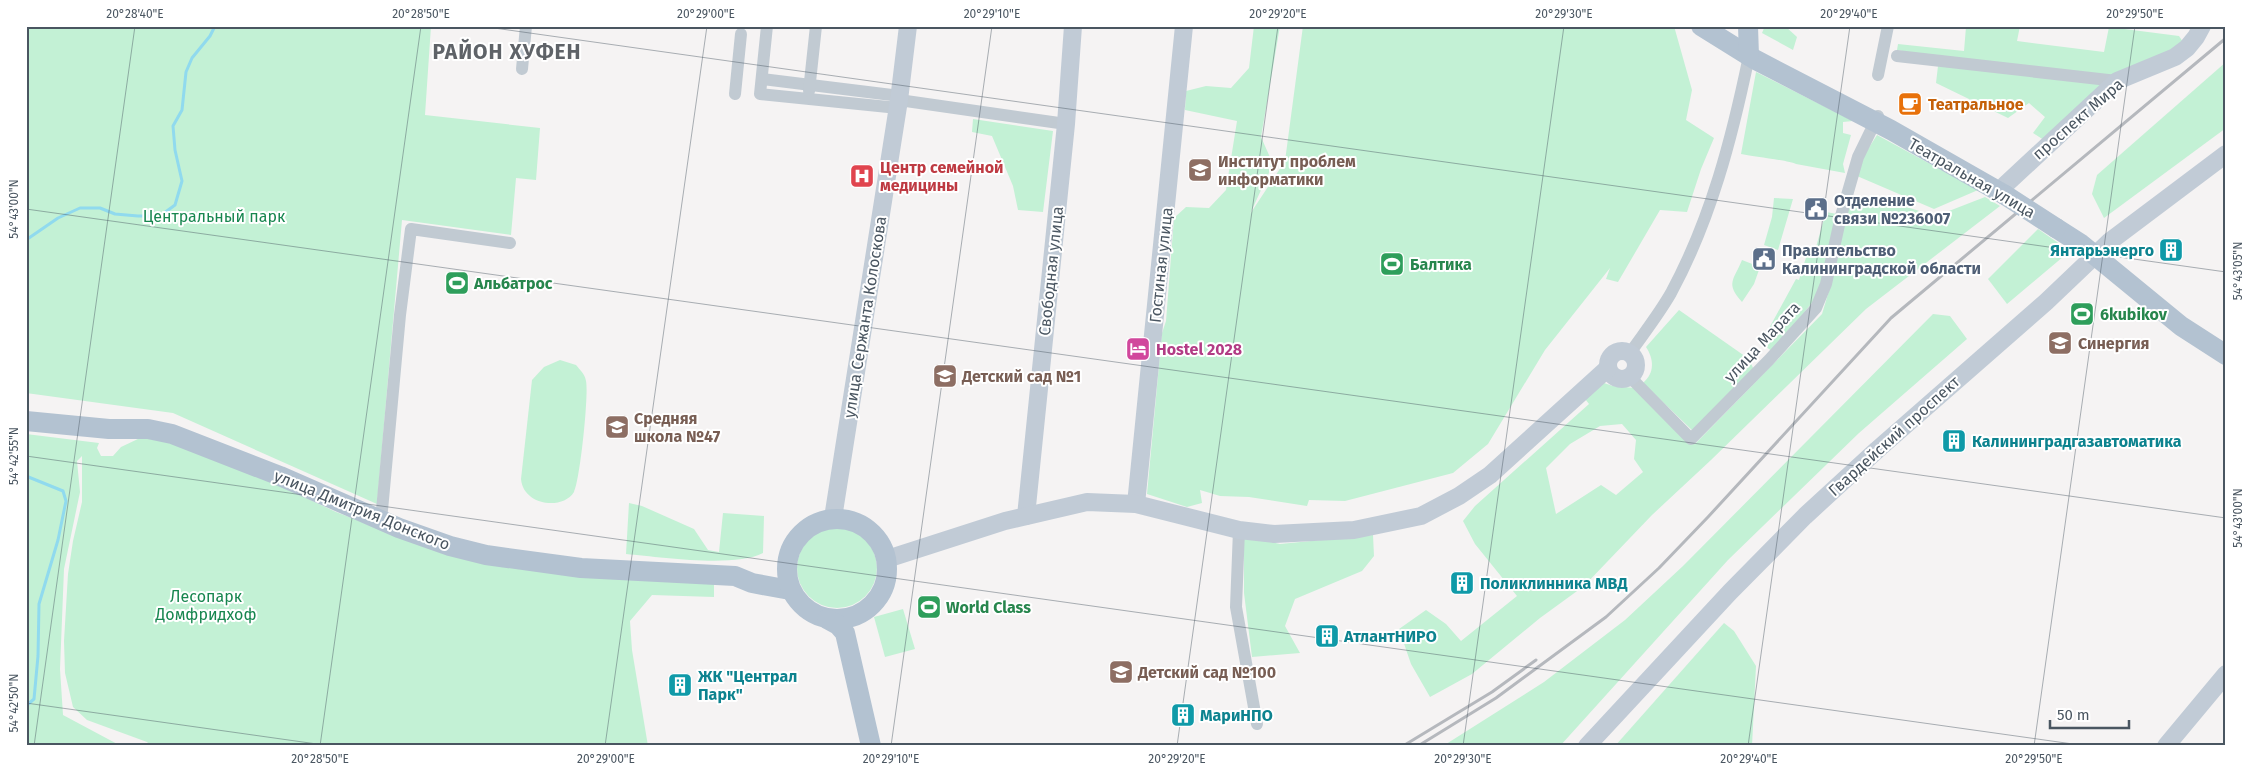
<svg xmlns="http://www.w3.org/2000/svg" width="2252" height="772" font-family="'Fira Sans',sans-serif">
  <rect width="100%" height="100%" fill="#f5f3f3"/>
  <g fill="#c3f1d5" fill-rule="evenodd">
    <polygon points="26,26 431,26 425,115 540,128 536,180 516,178 511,235 402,220 377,504 173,413 26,393"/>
    <polygon points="1254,26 1280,26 1261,137 1273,164 1250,214 1285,161 1303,26 1674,26 1692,90 1686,120 1714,138 1701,169 1687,212 1660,210 1618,282 1606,279 1610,268 1545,350 1488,444 1453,473 1345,501 1309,500 1307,506 1249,497 1220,496 1200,490 1202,503 1187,507 1147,494 1162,333 1166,321 1174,218 1186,207 1209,208 1226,190 1237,121 1185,110 1186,91 1206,86 1231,88 1249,68"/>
    <polygon points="1765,26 1785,26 1797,37 1793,50 1762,33"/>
    <polygon points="1965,26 2020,26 2017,41 2104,52 2109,27 2179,36 2185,45 2116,77 1937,57 1897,50 1898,44 1964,51 1966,27"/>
    <polygon points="2226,62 2226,128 2104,218 2092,194 2097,175"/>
    <polygon points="1938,66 2108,83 2047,142 2033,133 2045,117 2029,103 2008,118 1936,83"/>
    <path d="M1756 72 1853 121 1843 122V133L1851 135 1843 164 1845 173 1796 164C1791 161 1751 156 1741 154Z"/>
    <polygon points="973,119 1053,131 1043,212 1018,210 1013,186 992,136 972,132"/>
    <polygon points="1877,135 1978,190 1934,209 1857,176 1863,157"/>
    <path d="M1870 196 1936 216 1985 197 2000 206 1866 309 1711 460 1652 515 1584 586 1540 618 1472 674 1430 697 1411 664 1399 629 1426 610 1446 624 1461 641 1517 596 1475 544 1463 521 1475 506 1589 404 1582 395 1601 382 1613 386 1635 388 1688 442 1695 444 1822 314 1831 284 1849 202ZM1622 424 1636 440 1634 459 1643 472 1616 495 1601 485 1556 514 1546 468 1570 444 1600 426Z"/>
    <polygon points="1774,198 1793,199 1778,250 1764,245 1772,217"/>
    <polygon points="1826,212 1837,214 1818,295 1773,352 1761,343 1796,279 1799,280 1808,251 1814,254"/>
    <polygon points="2038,229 2070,251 2007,304 1988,279"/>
    <path d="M1742 260 1760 267 1754 284 1742 302C1725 283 1734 280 1742 260Z"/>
    <path d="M1679 310 1749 359 1754 370 1693 431 1643 383C1655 373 1654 359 1646 347Z"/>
    <polygon points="1933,314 1950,316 1967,339 1859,433 1728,560 1560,746 1443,746 1544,682 1625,620 1683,566"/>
    <path d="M560 360 576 365C580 370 585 374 586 381 589 394 580 481 574 492 562 511 523 505 521 479L532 380 544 367Z"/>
    <polygon points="26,434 99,443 97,448 101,456 113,456 121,447 140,438 159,440 183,447 250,472 336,512 432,549 714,584 714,597 652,595 630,621 632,650 648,746 151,746 147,742 87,720 73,707 65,673 64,641 68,574 73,541 82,502 82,456 77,461 80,492 64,569 60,669 63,715 121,746 26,746"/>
    <path d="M629 503 642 506 694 529 708 550 719 552 723 513 764 516 763 553C734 568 660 557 626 554Z"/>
    <circle cx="837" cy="568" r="40"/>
    <polygon points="1373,535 1374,556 1362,571 1295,599 1285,626 1300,653 1252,657 1244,593 1244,536 1280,544"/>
    <polygon points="903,609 915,649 885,657 874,617"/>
    <polygon points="1724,623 1734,631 1756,666 1752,746 1615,746"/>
  </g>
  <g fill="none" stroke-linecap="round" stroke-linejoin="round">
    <g stroke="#90daee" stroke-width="3">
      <polyline points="26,240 58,218 80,208 100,208 115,214 138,216 160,216 175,205 182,181 175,150 173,126 182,110 186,72 192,58 210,36 215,26"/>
      <polyline points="26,476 63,491 66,501 58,540 39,604 38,656 34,699 26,706"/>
    </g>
    <g stroke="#c1cad2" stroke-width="12">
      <polyline points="767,26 760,94 898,108"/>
      <polyline points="1897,56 2117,81"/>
      <polyline points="522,69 526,26"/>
      <polyline points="1878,75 1888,26"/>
      <polyline points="762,79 900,96"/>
      <polyline points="809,91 816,26"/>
      <polyline points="735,94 741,34"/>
      <polyline points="899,100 1066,124"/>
      <path d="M1630 353C1644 333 1659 314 1671 293 1711 219 1732 138 1749 56"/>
      <polyline points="1630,377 1691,439 1769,360 1816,308 1826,284 1841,216 1858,157 1878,116"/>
      <polyline points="381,521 400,315 411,229 510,243"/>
      <polyline points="1239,530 1236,607 1257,724"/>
    </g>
    <g stroke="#c1cbd6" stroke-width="18">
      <polyline points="2005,185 2117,81 2175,57 2187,48 2196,37 2202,26"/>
      <circle cx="1622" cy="365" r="14"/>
      <polyline points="1136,504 1184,26"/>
      <polyline points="1026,516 1066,124 1073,26"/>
      <polyline points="833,518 899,100 908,26"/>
      <polyline points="887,559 1005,521 1087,502 1136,504 1239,530 1274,534 1354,530 1421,516 1459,496 1490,475 1608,368"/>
      <polyline points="1587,746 1730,592 1805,516 1877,450 2046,302 2109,242 2226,154"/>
      <polyline points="2166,746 2226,674"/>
    </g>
    <g stroke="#b3c2d1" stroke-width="20">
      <polyline points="1701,26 1754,59 1891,130 2005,195"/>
      <polyline points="1748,26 1749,56"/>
      <polyline points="2056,228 2081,244 2181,326 2226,355"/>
      <polyline points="26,421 109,429 148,429 172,434 280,476 399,528 450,546 486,555 581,568 735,576 752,583 790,590"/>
      <circle cx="837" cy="569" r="50"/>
      <polyline points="827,619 838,625 845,633 871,746"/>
    </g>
    <g stroke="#b5b8bd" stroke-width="3">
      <polyline points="1403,746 1492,692 1536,660"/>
      <polyline points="1418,746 1496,698 1606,617 1659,568 1708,517 1891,318 2226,38"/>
    </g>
    <polyline stroke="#b3c2d1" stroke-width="20" points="2005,195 2056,228"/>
  </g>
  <path fill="none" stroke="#4a5661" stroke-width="1" stroke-opacity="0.45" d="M480 26 2226 272M26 209 2226 518M26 456 2087 746M26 703 331 746M34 746 135 26M320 746 421 26M605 746 707 26M891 746 992 26M1177 746 1278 26M1463 746 1564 26M1748 746 1850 26M2034 746 2135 26"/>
  <defs>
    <symbol id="cafe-square" viewBox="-11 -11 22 22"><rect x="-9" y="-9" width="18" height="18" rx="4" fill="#e8710a" stroke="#fff"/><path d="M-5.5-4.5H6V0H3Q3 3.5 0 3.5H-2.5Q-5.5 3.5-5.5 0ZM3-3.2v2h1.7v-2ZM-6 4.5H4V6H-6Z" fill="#fff"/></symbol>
    <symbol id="university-square" viewBox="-11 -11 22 22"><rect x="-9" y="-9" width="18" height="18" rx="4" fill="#8d6e63" stroke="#fff"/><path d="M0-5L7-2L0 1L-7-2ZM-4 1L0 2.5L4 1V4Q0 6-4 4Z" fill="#fff"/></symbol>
    <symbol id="hospital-square" viewBox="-11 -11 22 22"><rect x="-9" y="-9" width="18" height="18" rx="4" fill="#e0444e" stroke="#fff"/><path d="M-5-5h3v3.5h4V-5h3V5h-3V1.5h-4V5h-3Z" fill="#fff"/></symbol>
    <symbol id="civic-square" viewBox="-11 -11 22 22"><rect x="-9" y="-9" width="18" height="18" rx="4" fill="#5c6f8a" stroke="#fff"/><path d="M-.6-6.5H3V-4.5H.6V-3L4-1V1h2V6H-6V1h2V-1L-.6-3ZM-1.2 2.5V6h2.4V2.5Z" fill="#fff"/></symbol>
    <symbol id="building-square" viewBox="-11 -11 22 22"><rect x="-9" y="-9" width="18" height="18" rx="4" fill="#0f9aa8" stroke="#fff"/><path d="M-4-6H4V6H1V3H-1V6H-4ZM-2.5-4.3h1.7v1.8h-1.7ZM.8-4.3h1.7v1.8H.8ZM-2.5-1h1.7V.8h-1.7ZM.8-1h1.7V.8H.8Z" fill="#fff"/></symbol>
    <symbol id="stadium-square" viewBox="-11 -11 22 22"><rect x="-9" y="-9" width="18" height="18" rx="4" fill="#2e9e5b" stroke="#fff"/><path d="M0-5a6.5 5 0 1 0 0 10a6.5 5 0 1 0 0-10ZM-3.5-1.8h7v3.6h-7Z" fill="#fff"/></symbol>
    <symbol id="hotel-square" viewBox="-11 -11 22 22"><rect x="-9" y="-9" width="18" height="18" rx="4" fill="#d1479c" stroke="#fff"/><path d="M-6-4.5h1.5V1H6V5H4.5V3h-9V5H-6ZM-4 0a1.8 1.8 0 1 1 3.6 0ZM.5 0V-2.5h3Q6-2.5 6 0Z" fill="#fff"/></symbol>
    <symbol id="school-square" viewBox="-11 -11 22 22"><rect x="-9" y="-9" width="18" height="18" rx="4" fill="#8d6e63" stroke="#fff"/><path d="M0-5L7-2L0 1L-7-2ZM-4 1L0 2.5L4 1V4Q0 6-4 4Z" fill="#fff"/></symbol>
  </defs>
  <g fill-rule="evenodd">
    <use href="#cafe-square" x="1896" y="90" width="28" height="28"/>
    <use href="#university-square" x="1186" y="156" width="28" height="28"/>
    <use href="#hospital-square" x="848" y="162" width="28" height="28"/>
    <use href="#civic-square" x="1802" y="195" width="28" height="28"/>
    <use href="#building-square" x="2157" y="236" width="28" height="28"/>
    <use href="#civic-square" x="1750" y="245" width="28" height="28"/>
    <use href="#stadium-square" x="1378" y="250" width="28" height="28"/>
    <use href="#stadium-square" x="443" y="269" width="28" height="28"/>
    <use href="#stadium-square" x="2068" y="300" width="28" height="28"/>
    <use href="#university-square" x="2046" y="329" width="28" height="28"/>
    <use href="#hotel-square" x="1124" y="335" width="28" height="28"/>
    <use href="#school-square" x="931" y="362" width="28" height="28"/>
    <use href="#school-square" x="603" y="413" width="28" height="28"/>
    <use href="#building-square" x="1940" y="427" width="28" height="28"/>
    <use href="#building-square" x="1448" y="569" width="28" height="28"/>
    <use href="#stadium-square" x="915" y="593" width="28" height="28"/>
    <use href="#building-square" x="1313" y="622" width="28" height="28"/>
    <use href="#school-square" x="1107" y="658" width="28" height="28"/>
    <use href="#building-square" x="666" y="671" width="28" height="28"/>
    <use href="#building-square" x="1169" y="701" width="28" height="28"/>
  </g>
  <g text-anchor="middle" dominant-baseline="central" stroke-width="4" stroke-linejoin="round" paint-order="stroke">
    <g font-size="16" font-weight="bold" fill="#c56008" stroke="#fff" text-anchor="start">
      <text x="1928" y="104">Театральное</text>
    </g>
    <g font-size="16" fill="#4a5661" stroke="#fff">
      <text transform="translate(2078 119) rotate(-41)">проспект Мира</text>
      <text transform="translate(1972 178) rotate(30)">Театральная улица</text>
      <text transform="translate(1161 265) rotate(-84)">Гостиная улица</text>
      <text transform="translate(1051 271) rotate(-84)">Свободная улица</text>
      <text transform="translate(865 317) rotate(-81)">улица Сержанта Колоскова</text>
      <text transform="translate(1762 342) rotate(-47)">улица Марата</text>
      <text transform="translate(1894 436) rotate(-42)">Гвардейский проспект</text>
      <text transform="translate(362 510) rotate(22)">улица Дмитрия Донского</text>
    </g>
    <g font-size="16" font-weight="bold" fill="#785e54" stroke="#fff" text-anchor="start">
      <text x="1218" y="161">Институт проблем<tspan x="1218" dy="18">информатики</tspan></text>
      <text x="2078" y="343">Синергия</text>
      <text x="962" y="376">Детский сад №1</text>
      <text x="634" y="418">Средняя<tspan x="634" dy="18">школа №47</tspan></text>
      <text x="1138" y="672">Детский сад №100</text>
    </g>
    <g font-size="16" font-weight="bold" fill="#be3a42" stroke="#fff" text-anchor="start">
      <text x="880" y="167">Центр семейной<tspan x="880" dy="18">медицины</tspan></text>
    </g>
    <g font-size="16" font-weight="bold" fill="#4e5e75" stroke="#fff" text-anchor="start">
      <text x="1834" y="200">Отделение<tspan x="1834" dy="18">связи №236007</tspan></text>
      <text x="1782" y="250">Правительство<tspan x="1782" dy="18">Калининградской области</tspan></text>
    </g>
    <g font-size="16" fill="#17864f" stroke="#fff">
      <text x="214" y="216">Центральный парк</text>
      <text x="206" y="596">Лесопарк<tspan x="206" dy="18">Домфридхоф</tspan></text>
    </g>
    <g font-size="16" font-weight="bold" fill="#0d838f" stroke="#fff" text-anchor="start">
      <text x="2154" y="250" text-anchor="end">Янтарьэнерго</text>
      <text x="1972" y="441">Калининградгазавтоматика</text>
      <text x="1480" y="583">Поликлинника МВД</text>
      <text x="1344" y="636">АтлантНИРО</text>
      <text x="698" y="676">ЖК "Централ<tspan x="698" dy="18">Парк"</tspan></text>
      <text x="1200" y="715">МариНПО</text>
    </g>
    <g font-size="16" font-weight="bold" fill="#27864d" stroke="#fff" text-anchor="start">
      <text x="1410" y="264">Балтика</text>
      <text x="474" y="283">Альбатрос</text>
      <text x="2100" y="314">6kubikov</text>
      <text x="946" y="607">World Class</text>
    </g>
    <g font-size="16" font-weight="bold" fill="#b23c85" stroke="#fff" text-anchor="start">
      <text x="1156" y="349">Hostel 2028</text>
    </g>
    <g font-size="21" font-weight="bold" letter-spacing="1" fill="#5f6368" stroke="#fff">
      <text x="507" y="52">РАЙОН ХУФЕН</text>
    </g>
  </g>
  <rect width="2252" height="772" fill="none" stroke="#ffffff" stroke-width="55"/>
  <path d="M2050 720v8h79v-8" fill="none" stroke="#4a5661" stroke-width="2.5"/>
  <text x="2057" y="720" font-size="15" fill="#4a5661" stroke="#ffffff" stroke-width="4" paint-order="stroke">50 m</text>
  <rect x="28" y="28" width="2196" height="716" fill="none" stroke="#4a5661" stroke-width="2"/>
  <g font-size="12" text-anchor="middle" fill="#4a5661">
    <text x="135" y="18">20°28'40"E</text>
    <text x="421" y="18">20°28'50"E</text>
    <text x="706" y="18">20°29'00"E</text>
    <text x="992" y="18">20°29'10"E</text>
    <text x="1278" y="18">20°29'20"E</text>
    <text x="1564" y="18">20°29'30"E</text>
    <text x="1849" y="18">20°29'40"E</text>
    <text x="2135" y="18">20°29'50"E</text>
    <text transform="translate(14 209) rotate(-90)" y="4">54°43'00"N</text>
    <text transform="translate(2238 271) rotate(-90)" y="4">54°43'05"N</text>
    <text transform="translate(14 456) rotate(-90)" y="4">54°42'55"N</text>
    <text transform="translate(2238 518) rotate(-90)" y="4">54°43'00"N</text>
    <text transform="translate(14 703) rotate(-90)" y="4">54°42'50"N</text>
    <text x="320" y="763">20°28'50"E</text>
    <text x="606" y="763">20°29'00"E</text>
    <text x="891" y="763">20°29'10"E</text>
    <text x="1177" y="763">20°29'20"E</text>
    <text x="1463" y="763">20°29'30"E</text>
    <text x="1749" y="763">20°29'40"E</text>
    <text x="2034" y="763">20°29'50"E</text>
  </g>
</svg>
